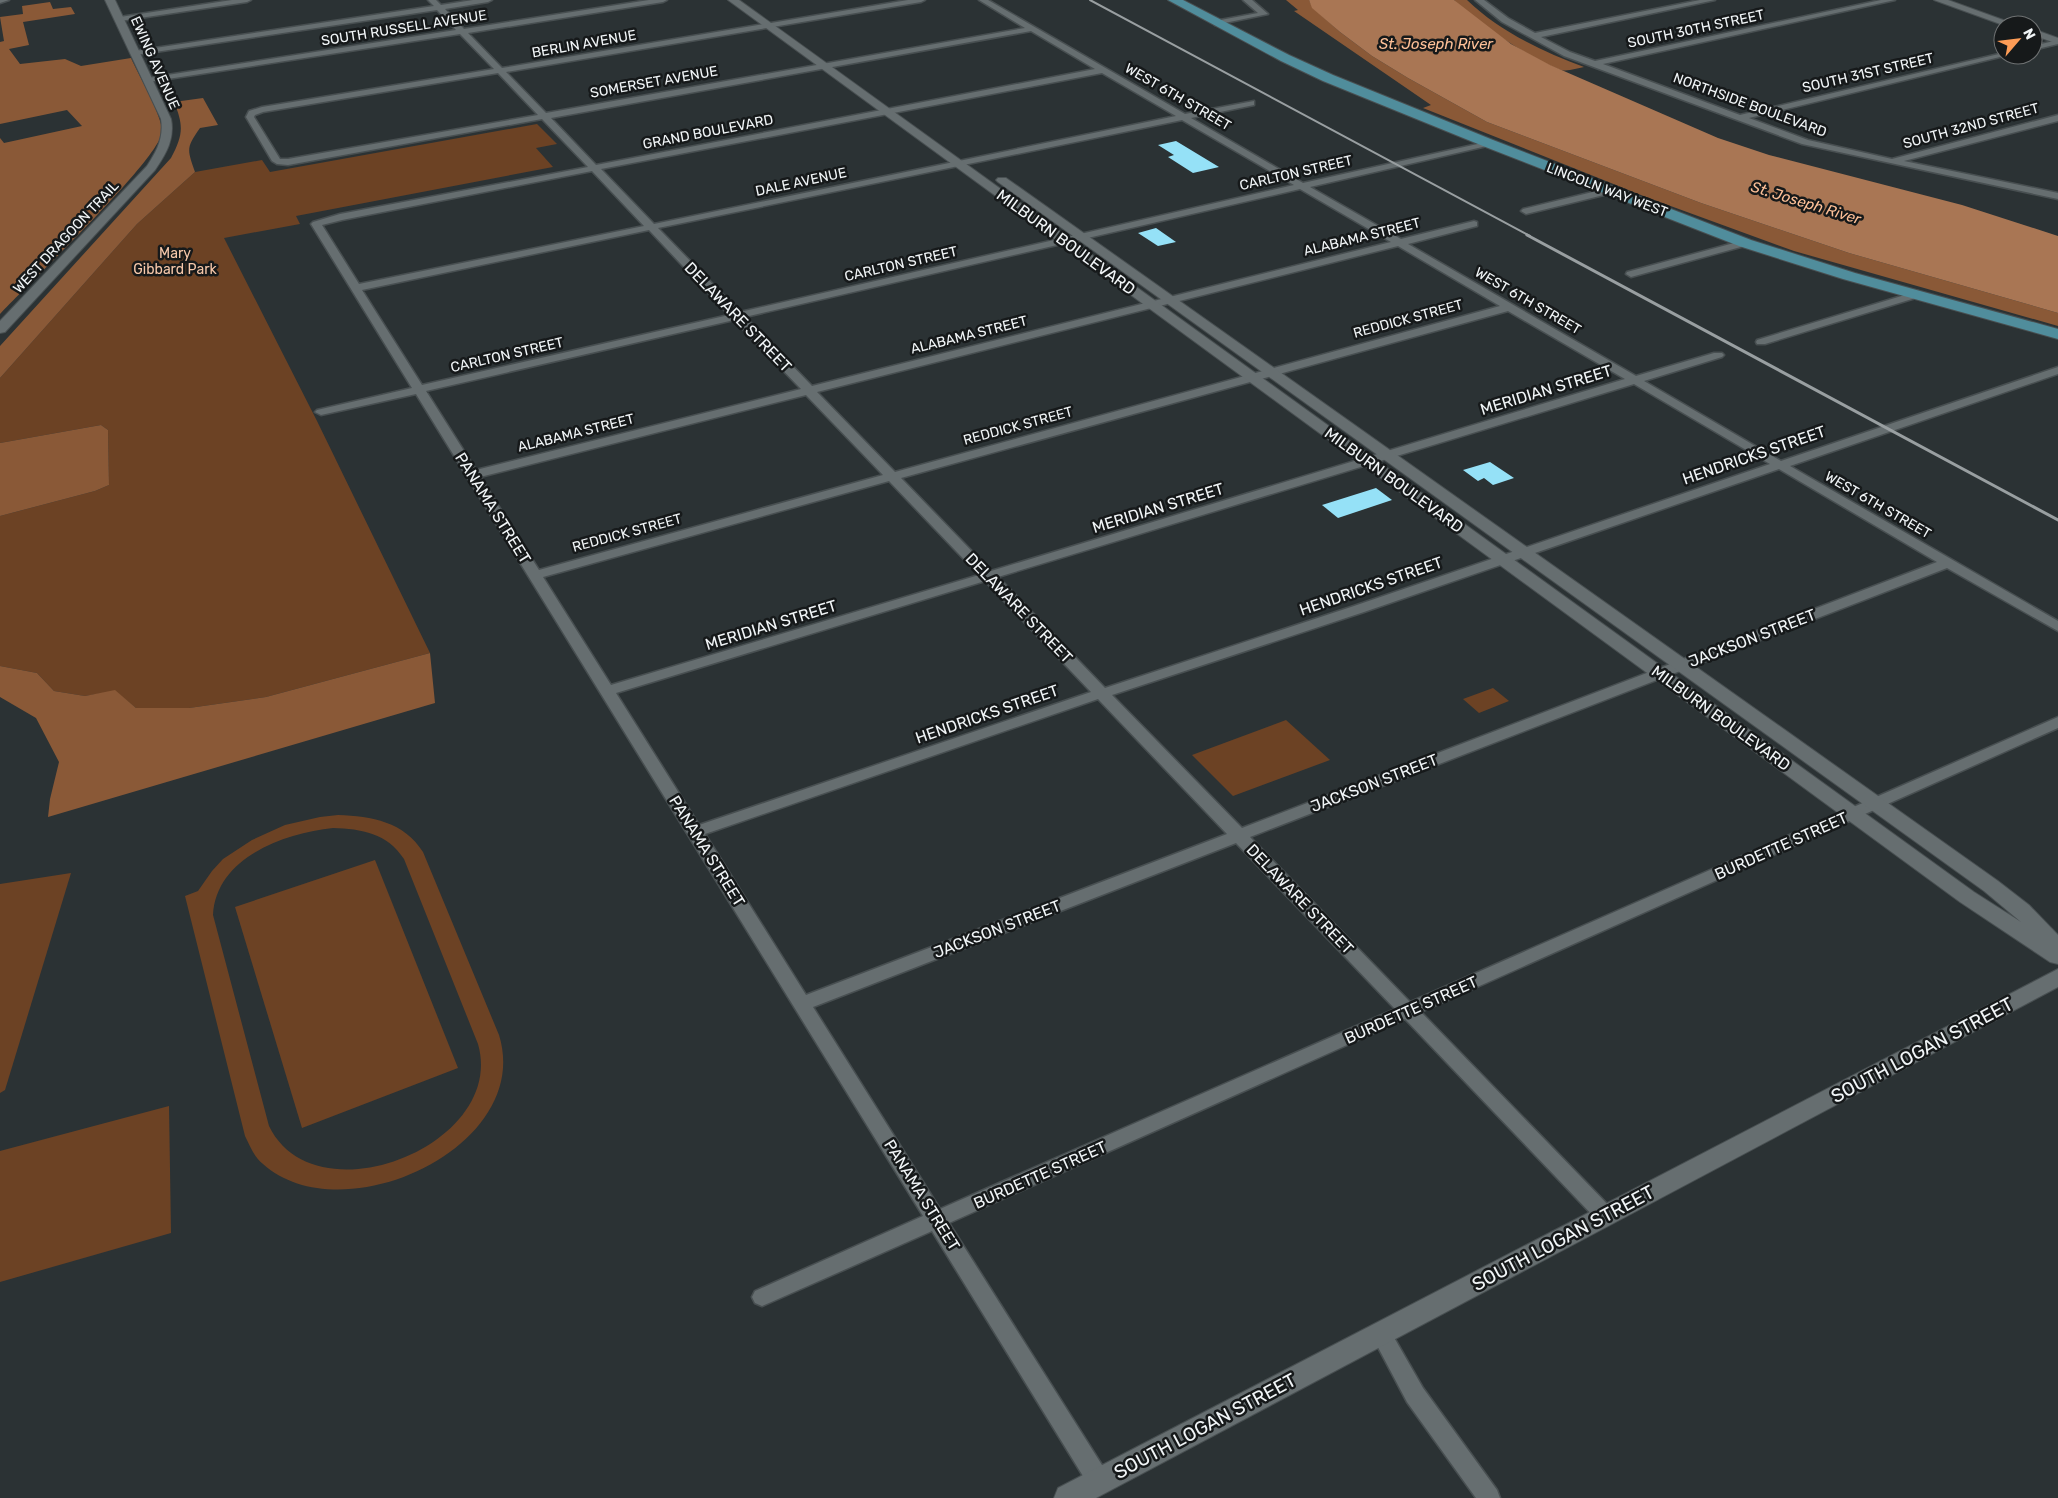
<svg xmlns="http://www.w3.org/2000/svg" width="2058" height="1498" font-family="Rubik,sans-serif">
  <rect width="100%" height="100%" fill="#2b3234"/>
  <g fill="#6c4224" fill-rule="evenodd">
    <polygon points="537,124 557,144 536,148 553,167 296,216 300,224 224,238 317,421 430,653 266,697 189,708 136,708 115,691 85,696 54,691 37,673 0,666 0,516 95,491 109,485 108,430 101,425 0,443 0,378 137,224 195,172 262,160 270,172"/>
    <polygon points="1493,688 1509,701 1479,713 1463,699"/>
    <polygon points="1286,720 1330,760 1233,796 1192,755"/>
    <path d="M338 815C372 816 404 822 423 852L499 1035C534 1147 342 1235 263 1164 254 1157 250 1146 245 1136L185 896 198 891 212 871 223 859 252 840 285 825 320 817ZM333 828C362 829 387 833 404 859L478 1044C507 1145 315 1221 269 1126L213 915C216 858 284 833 333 828Z"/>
    <polygon points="375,860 458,1068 302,1128 235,907"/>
    <polygon points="71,873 5,1090 0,1093 0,884"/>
    <polygon points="169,1106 171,1233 0,1282 0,1151"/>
  </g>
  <g fill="#8a5937">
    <polygon points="1286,0 1309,0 1313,8 1340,32 1372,56 1408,78 1487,122 1701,203 1849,253 2058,313 2058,326 1794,251 1646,197 1423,108 1431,105 1294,11 1298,10"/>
    <path d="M1454 0H1467C1499 31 1543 52 1584 67 1577 68 1568 72 1561 70 1538 63 1469 19 1454 0Z"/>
    <path d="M50 2 53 9 71 7 75 14 23 22 29 45 9 49 20 64 65 59 81 66 131 58C138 74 163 117 162 132 160 159 26 286 0 314V138L4 143 82 126 67 110 0 124V42L4 41 0 17 23 14 22 6Z"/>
    <path d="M203 98 218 125 200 128C186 148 187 149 195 172L137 224 0 378V346L171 158C183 135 184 126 174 102Z"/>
    <polygon points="101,425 108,430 109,485 95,491 0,516 0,443"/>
    <polygon points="430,653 435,703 48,817 50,799 59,762 36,718 0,697 0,666 37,673 54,691 85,696 115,690 136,708 189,708 266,697"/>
  </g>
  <polygon fill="#a97654" points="1309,0 1454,0 1511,44 1550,65 1718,138 1769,155 1962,205 2058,236 2058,313 1849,253 1701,203 1487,122 1408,78 1372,56 1340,32 1312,8"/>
  <g fill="#95e1f7">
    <polygon points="1176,141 1181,144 1219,167 1193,173 1168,157 1174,155 1158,145"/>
    <polygon points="1156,228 1176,242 1158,246 1138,233"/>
    <polygon points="1490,462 1514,478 1493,485 1484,478 1478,481 1463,470"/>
    <polygon points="1376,488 1392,500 1338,518 1322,505"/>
  </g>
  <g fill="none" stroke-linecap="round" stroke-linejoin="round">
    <defs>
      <g id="minor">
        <polygon points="0,0 9,0 0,3"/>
        <polygon points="232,0 251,0 247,2 120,21 116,19 120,17"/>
        <path d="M428 0H436L441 5 473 0H492L488 2 445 9 464 29 649 0H667L663 2 468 33 502 68 908 0H925L921 2 506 72 546 113 1025 28 979 0H988L1185 114 1254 101V105L1191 118 1303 183 1491 141V145L1310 187 1401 239 1474 221 1477 222V226L1408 244 1636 376 1714 353H1722L1724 355 1722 357 1644 381 1781 461 2058 367V374L1790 466 2058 621V631L1947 568 1250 837 1410 1002 2058 717V728L1421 1012 1613 1210 1616 1216 1613 1222 1606 1224 1599 1222 1405 1019 949 1223 1107 1473 1110 1481 1107 1489 1099 1492 1091 1489 932 1231 769 1303 762 1306 755 1303 752 1297 755 1291 923 1216 416 394 321 415 315 412 317 410 412 388 311 224 313 222 340 214 588 167 542 119 288 165 277 164 272 161 246 117 249 111 262 107 494 69 460 34 148 82 144 80 148 78 456 30 437 10 135 55 131 53 135 51 434 6ZM1031 31 1095 69 596 165 551 118ZM498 73 538 115 288 159H280L254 117 255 115 263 112ZM1102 73 1176 116 654 224 601 169ZM1182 120 1294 185 740 312 658 228ZM592 171 644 226 359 284 322 225 342 220ZM1300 189 1391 242 812 386 745 317ZM649 230 729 315 422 385 362 290ZM1398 246 1500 306 895 472 817 392ZM1508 311 1625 379 991 571 901 478ZM734 320 801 389 476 470 426 391ZM1634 384 1770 464 1354 606 1105 688 998 577ZM806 395 883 475 539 570 480 477ZM1779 469 1937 562 1242 828 1112 695 1364 612ZM889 481 979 575 611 685 543 577ZM985 581 1091 692 699 825 616 693ZM1098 699 1227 834 806 995 705 834ZM1236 843 1395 1009 940 1209 813 1007Z"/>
        <polygon points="1243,0 1252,0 1268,14 1215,25 1215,21 1258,13"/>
        <polygon points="1475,0 1484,0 1508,18 1535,33 1700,0 1715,0 1541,37 1570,52 1595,61 1881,0 1895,0 1603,64 1740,115 2003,53 2003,55 2008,55 1749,118 1808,140 1892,159 2058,115 2058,121 1904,161 2058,193 2058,199 1802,144 1564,56 1502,22"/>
        <polygon points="2058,40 2058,44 2033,50 2033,46"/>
        <polygon points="1609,188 1612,189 1612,193 1526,214 1521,211 1523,209"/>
        <polygon points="1745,240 1750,243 1748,245 1631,277 1626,274 1627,272"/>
        <polygon points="1918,291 1923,294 1922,296 1765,344 1757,344 1756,342 1757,340"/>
        <polygon points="1381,1325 1388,1327 1423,1388 1497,1490 1500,1498 1476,1498 1407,1402 1371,1334 1374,1327"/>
      </g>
      <g id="tertiary">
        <path d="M105 0H115L171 119C175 139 166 154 155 170L5 332 0 333V321L147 166C157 151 164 137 161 119Z"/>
        <polygon points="728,0 739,0 1974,892 2021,922 1984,891 998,182 996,180 998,178 1006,178 1998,881 2029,905 2058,935 2058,964 2050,962 1960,902"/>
        <polygon points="1934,0 1948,0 2017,25 2003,25"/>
        <polygon points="2033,29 2058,38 2058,44 2033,35"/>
        <polygon points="2058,969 2058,987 1096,1498 1054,1498 1058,1488"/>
      </g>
      <polygon id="primary" points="1168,0 1183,0 1289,55 1333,75 1493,140 1751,240 1855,273 2058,329 2058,339 1843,279 1739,246 1483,146 1323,81 1281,61"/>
    </defs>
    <use href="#minor" stroke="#484f51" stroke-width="3"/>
    <use href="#tertiary" stroke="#484f51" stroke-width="2"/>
    <use href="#primary" stroke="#484f51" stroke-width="2"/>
    <use href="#minor" fill="#666e70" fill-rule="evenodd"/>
    <use href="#tertiary" fill="#666e70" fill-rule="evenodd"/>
    <use href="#primary" fill="#508d9c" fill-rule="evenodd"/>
    <polyline stroke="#999fa1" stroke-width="2" points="1090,0 1530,236"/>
    <polyline stroke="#999fa1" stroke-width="3" points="1527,235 2058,520"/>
  </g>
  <g text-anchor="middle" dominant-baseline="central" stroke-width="5" stroke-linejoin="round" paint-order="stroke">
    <g font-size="14" fill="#f1f5f7" stroke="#16191a">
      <text transform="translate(404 28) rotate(-9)">SOUTH RUSSELL AVENUE</text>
      <text transform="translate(1696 29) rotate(-12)">SOUTH 30TH STREET</text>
      <text transform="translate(584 44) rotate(-10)">BERLIN AVENUE</text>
      <text transform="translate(155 63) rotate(66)">EWING AVENUE</text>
      <text transform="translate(1868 73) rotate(-13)">SOUTH 31ST STREET</text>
      <text transform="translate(654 82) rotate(-10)">SOMERSET AVENUE</text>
      <text transform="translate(1178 97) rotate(30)">WEST 6TH STREET</text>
      <text transform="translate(1750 105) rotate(20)">NORTHSIDE BOULEVARD</text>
      <text transform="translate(1971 126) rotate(-15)">SOUTH 32ND STREET</text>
      <text transform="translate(708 132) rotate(-11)">GRAND BOULEVARD</text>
      <text transform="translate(1296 173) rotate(-13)">CARLTON STREET</text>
      <text transform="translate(801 182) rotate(-12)">DALE AVENUE</text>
      <text transform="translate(1607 190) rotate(21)">LINCOLN WAY WEST</text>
      <text transform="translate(66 237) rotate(-47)">WEST DRAGOON TRAIL</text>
      <text transform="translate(1362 237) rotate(-14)">ALABAMA STREET</text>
      <text transform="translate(901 264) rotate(-13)">CARLTON STREET</text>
      <text transform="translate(1528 301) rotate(30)">WEST 6TH STREET</text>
      <text transform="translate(1408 319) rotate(-15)">REDDICK STREET</text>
      <text transform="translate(969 335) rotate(-14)">ALABAMA STREET</text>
      <text transform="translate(507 355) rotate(-13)">CARLTON STREET</text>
      <text transform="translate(1018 426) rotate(-15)">REDDICK STREET</text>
      <text transform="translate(576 433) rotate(-14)">ALABAMA STREET</text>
      <text transform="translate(1878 505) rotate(30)">WEST 6TH STREET</text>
      <text transform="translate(627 533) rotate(-15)">REDDICK STREET</text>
    </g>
    <g font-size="14" fill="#f7c8aa" stroke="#16191a">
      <text x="175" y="253">Mary<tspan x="175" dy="16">Gibbard Park</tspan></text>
    </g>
    <g font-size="15" font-style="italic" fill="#fdc098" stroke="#16191a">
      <text x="1436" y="44">St. Joseph River</text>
      <text transform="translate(1806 203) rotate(17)">St. Joseph River</text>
    </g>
    <g font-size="16" fill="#f1f5f7" stroke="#16191a">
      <text transform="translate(1066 242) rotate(36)">MILBURN BOULEVARD</text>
      <text transform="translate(738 317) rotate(46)">DELAWARE STREET</text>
      <text transform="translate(1546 390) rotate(-17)">MERIDIAN STREET</text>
      <text transform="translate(1754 455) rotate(-19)">HENDRICKS STREET</text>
      <text transform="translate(1394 480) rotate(36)">MILBURN BOULEVARD</text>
      <text transform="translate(493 508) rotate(58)">PANAMA STREET</text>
      <text transform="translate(1158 508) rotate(-17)">MERIDIAN STREET</text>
      <text transform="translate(1371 586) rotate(-19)">HENDRICKS STREET</text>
      <text transform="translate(1019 608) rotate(46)">DELAWARE STREET</text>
      <text transform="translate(771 625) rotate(-17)">MERIDIAN STREET</text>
      <text transform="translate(1752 638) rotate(-21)">JACKSON STREET</text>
      <text transform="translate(987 714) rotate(-19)">HENDRICKS STREET</text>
      <text transform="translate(1721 718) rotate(36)">MILBURN BOULEVARD</text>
      <text transform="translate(1374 783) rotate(-21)">JACKSON STREET</text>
      <text transform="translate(1781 846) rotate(-24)">BURDETTE STREET</text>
      <text transform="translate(707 851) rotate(58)">PANAMA STREET</text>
      <text transform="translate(1300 899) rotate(46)">DELAWARE STREET</text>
      <text transform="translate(997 929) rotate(-21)">JACKSON STREET</text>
      <text transform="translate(1411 1010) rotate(-24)">BURDETTE STREET</text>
      <text transform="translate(1040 1175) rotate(-24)">BURDETTE STREET</text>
      <text transform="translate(922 1195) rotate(58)">PANAMA STREET</text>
    </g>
    <g font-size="19" fill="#f1f5f7" stroke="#16191a">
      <text transform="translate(1922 1050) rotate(-28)">SOUTH LOGAN STREET</text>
      <text transform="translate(1563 1238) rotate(-28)">SOUTH LOGAN STREET</text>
      <text transform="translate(1205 1426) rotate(-28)">SOUTH LOGAN STREET</text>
    </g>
  </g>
  <g transform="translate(2018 40) rotate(62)"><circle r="24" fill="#16191a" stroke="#6e7172"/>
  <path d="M0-4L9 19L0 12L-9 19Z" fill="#fd9c56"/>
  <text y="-8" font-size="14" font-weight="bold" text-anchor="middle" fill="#f1f5f7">N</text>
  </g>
</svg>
